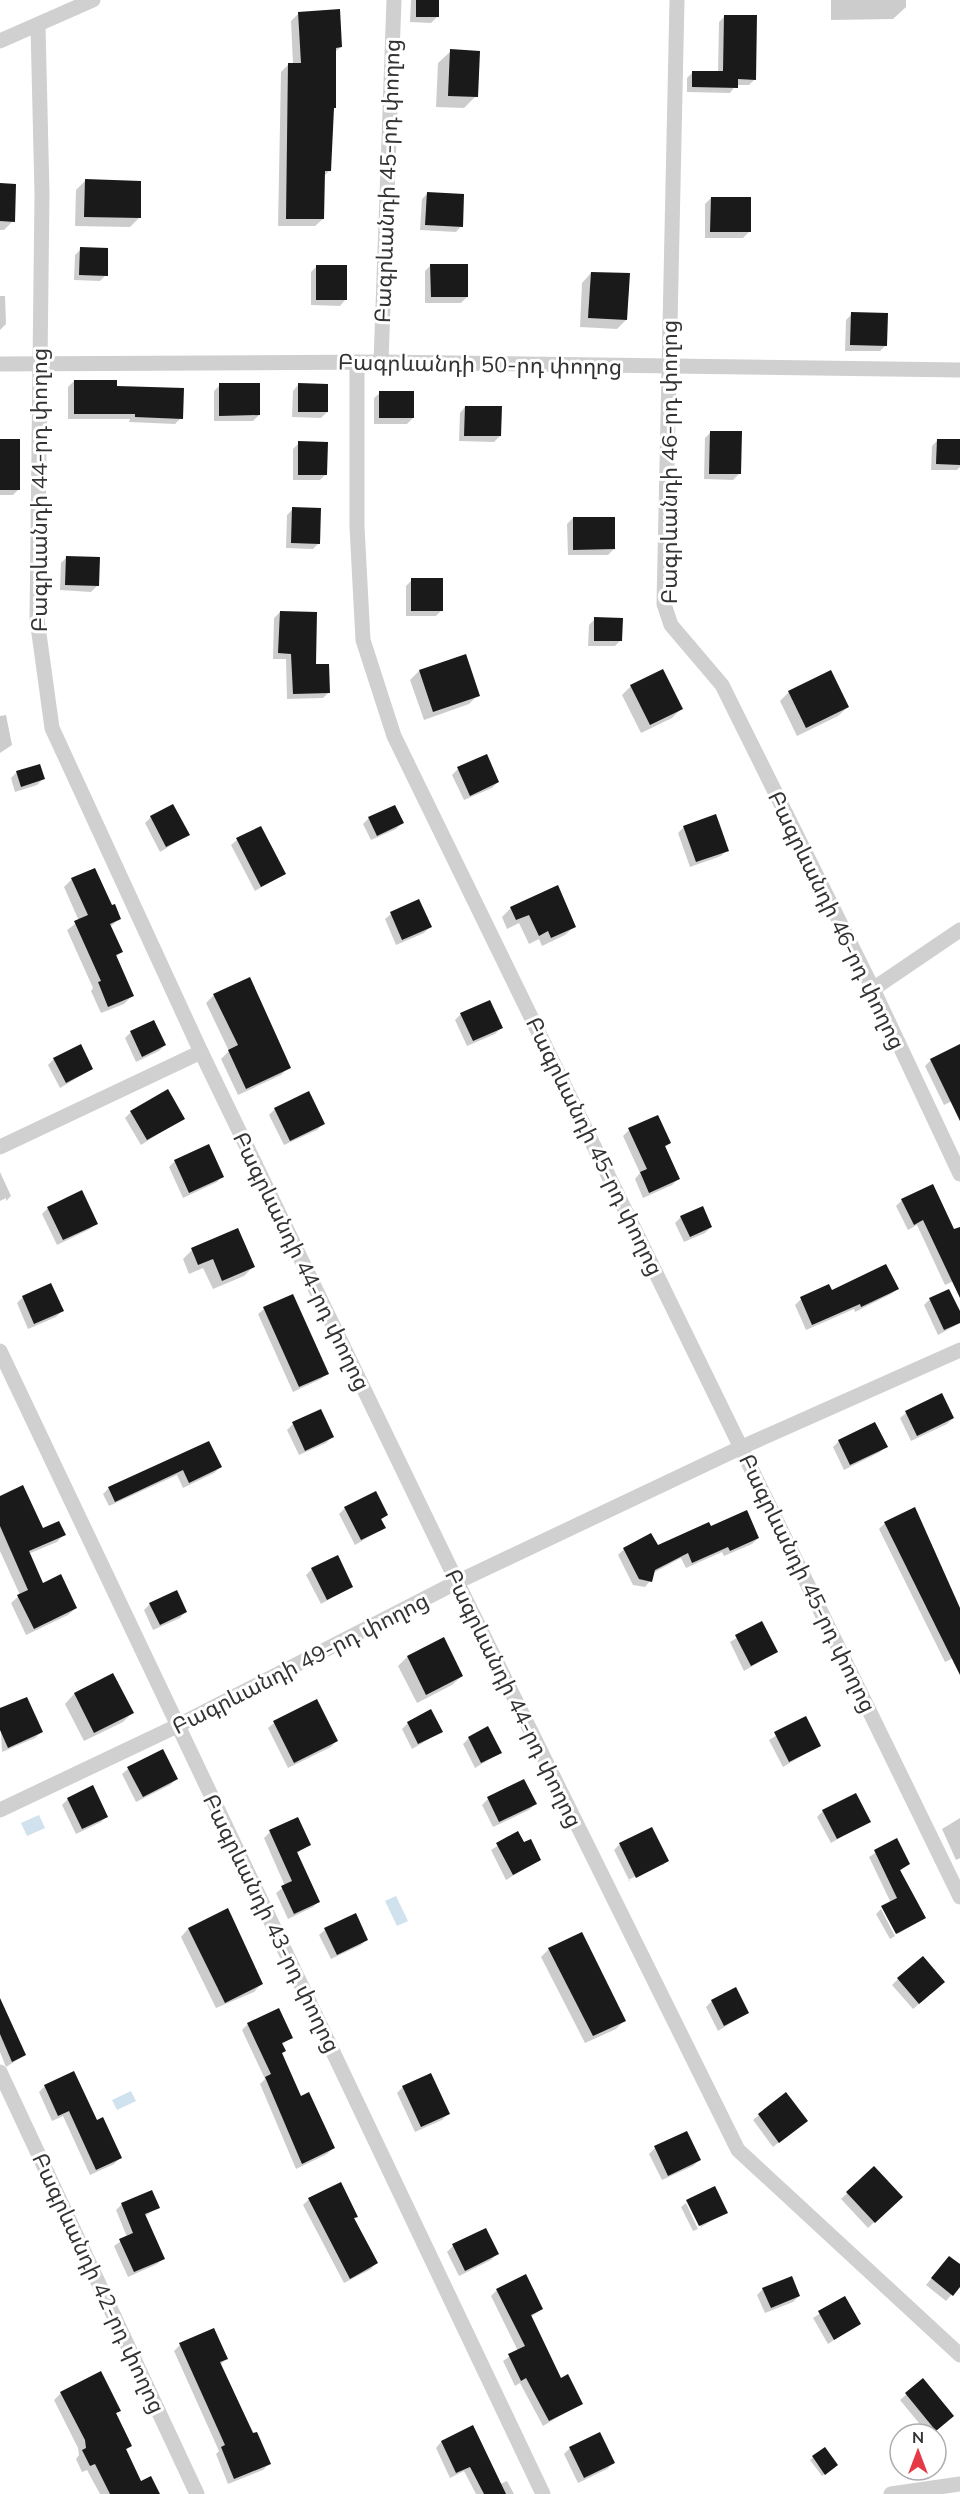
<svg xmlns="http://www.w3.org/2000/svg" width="960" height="2494" font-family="Mulish,'Noto Sans Armenian',sans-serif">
  <rect width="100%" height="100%" fill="#fff"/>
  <g fill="#cfe2ee">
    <polygon points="39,1815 45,1828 27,1836 21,1823"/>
    <polygon points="396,1896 408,1921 397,1926 385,1901"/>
    <polygon points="131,2091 136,2101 117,2110 112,2100"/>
  </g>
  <g fill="#0003">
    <polygon points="411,0 438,0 437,17 431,23 410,22"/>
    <polygon points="831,0 906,0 906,7 893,19 831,20"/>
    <polygon points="299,13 341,47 335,52 329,171 324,176 323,219 315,226 278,226 281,72 289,64 293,64 291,21"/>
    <polygon points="725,16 755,79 749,85 736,85 730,93 687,92 687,78 693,72 718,73 719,22"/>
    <polygon points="451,51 476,96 464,108 436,107 438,63"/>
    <polygon points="85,181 139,218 130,227 75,226 76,190"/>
    <polygon points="0,185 13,221 4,230 0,230"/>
    <polygon points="428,193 461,226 456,232 420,230 422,199"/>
    <polygon points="711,198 749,232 743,238 705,238 705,204"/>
    <polygon points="81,249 106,275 100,281 74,280 75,255"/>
    <polygon points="431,265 467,297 461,303 425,303 425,271"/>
    <polygon points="317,266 345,300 340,306 311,305 311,272"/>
    <polygon points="591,273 626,320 617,329 580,327 582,283"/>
    <polygon points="0,296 5,296 6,324 0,330"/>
    <polygon points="852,314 886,345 880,351 845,351 846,320"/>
    <polygon points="74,381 115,387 181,418 175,424 129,422 130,419 68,419 68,387"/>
    <polygon points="220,385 259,415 253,421 214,421 214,391"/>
    <polygon points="298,385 327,412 321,418 292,417 293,391"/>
    <polygon points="380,393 413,418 407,424 374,424 374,398"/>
    <polygon points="465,407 500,436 494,442 459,441 460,413"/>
    <polygon points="711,432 739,474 733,480 704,479 705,438"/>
    <polygon points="0,440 19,489 13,495 0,495"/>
    <polygon points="938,440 960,441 960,467 957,470 931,470 932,446"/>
    <polygon points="299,443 326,474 320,480 293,480 293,449"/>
    <polygon points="293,509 319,543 313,549 286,548 287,515"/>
    <polygon points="573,518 614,549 608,555 568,555 567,524"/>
    <polygon points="67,557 97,586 91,592 60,590 61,563"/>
    <polygon points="412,580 442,610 436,616 406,616 406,586"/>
    <polygon points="280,612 329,692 323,698 287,699 286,659 273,659 274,618"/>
    <polygon points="595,619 621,640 615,646 588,646 589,625"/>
    <polygon points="419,671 478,695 469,704 424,720 410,680"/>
    <polygon points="631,686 681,709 672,718 641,733 622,695"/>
    <polygon points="789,692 848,707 838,716 797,736 780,701"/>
    <polygon points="6,715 12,745 0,753 0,716"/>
    <polygon points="458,769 498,782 492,788 464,800 452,775"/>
    <polygon points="17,772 43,779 37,785 15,792 11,778"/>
    <polygon points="151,817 188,835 160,852 145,823"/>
    <polygon points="369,818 402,823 396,829 371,840 363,824"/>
    <polygon points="684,827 727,850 721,856 690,867 678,833"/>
    <polygon points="237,840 284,874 255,891 231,845"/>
    <polygon points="72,879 120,918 110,927 121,952 115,958 132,996 124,1004 101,1013 91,991 93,988 67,930 79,921 64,887"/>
    <polygon points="418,901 430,927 424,933 396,945 385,919 391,914"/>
    <polygon points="511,908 575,926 565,935 542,946 539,939 529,944 519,923 507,929 502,917"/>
    <polygon points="214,995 289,1067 281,1075 238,1095 221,1059 229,1051 206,1003"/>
    <polygon points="461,1014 501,1028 495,1034 467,1046 455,1020"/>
    <polygon points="131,1032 165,1045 159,1051 136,1062 125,1038"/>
    <polygon points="960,1051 960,1097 944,1105 925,1066 931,1060"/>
    <polygon points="54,1059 92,1069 60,1088 48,1065"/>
    <polygon points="275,1109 323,1124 317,1130 284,1145 269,1115"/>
    <polygon points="131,1112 183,1118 141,1145 125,1118"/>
    <polygon points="629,1130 669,1143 664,1148 678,1179 672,1185 643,1198 635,1179 640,1173 623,1136"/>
    <polygon points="175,1161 222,1176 217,1182 183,1198 169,1167"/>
    <polygon points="0,1172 11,1196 6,1201 6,1198 0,1201"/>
    <polygon points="902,1200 953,1232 960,1228 960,1278 945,1285 917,1225 908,1230 896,1206"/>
    <polygon points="48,1208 96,1223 90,1229 57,1245 42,1214"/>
    <polygon points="681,1217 711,1227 705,1233 684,1242 675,1223"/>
    <polygon points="192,1250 253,1267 244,1276 213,1289 203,1268 189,1274 183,1259"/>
    <polygon points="897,1289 891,1294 855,1312 854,1309 806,1330 795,1305 801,1299 831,1292"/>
    <polygon points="23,1297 62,1311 56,1317 28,1329 17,1303"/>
    <polygon points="930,1299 960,1315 960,1323 938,1335 924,1305"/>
    <polygon points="264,1309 327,1374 321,1379 293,1392 258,1314"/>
    <polygon points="906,1413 953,1418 947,1424 911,1441 900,1418"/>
    <polygon points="293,1424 332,1437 326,1443 299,1455 287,1430"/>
    <polygon points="839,1441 886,1446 880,1452 844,1470 833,1447"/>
    <polygon points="208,1443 220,1467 214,1473 183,1488 177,1475 109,1506 103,1494 109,1488"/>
    <polygon points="0,1497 42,1530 64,1534 57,1542 28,1554 42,1585 76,1608 68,1615 26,1635 11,1603 20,1595 0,1551"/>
    <polygon points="345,1508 386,1515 380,1521 384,1528 355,1545 339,1514"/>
    <polygon points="885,1523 960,1611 960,1660 958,1656 945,1662 879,1529"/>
    <polygon points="710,1528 758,1538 752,1544 724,1556 722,1552 686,1568 681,1558 653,1573 650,1581 645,1587 633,1585 618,1555 624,1549 657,1547"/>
    <polygon points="312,1569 351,1587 321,1604 306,1575"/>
    <polygon points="150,1604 185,1612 180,1618 153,1630 144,1610"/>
    <polygon points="762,1623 776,1652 744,1671 730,1642"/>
    <polygon points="443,1639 462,1676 452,1685 417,1703 398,1666 407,1657"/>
    <polygon points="113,1675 132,1713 123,1722 84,1741 65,1704 74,1694"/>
    <polygon points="316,1701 336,1741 331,1747 288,1768 268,1728 274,1723"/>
    <polygon points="0,1710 41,1732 35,1738 2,1752"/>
    <polygon points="805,1718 820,1745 783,1767 769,1740"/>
    <polygon points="408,1723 441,1732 412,1749 402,1729"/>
    <polygon points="469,1738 500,1753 475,1768 463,1744"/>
    <polygon points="128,1769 176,1779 170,1785 136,1802 122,1774"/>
    <polygon points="68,1799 107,1816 101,1822 76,1834 62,1805"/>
    <polygon points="488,1799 535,1804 529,1810 493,1827 482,1805"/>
    <polygon points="823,1811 869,1821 831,1843 817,1817"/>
    <polygon points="960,1818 960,1858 956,1860 942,1829"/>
    <polygon points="298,1819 309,1845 296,1854 319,1901 313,1907 288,1919 276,1893 285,1886 264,1838 270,1832"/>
    <polygon points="518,1833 524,1844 540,1860 506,1880 491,1850"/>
    <polygon points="896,1840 908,1864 899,1872 924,1918 898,1934 884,1907 891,1903 869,1857"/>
    <polygon points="620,1844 667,1861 662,1866 662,1863 628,1880 630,1882 662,1867 630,1882 614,1850"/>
    <polygon points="881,1909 895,1936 890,1939 876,1914"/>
    <polygon points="227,1910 261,1984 254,1992 216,2008 181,1937 188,1929"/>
    <polygon points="325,1930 367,1939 361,1945 331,1959 319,1935"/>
    <polygon points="549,1949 624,2021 616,2029 585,2043 541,1957"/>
    <polygon points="898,1979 938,1988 913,2009 892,1985"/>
    <polygon points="712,2001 747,2013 718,2031 706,2007"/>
    <polygon points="248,2024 291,2038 281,2045 281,2054 300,2098 333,2148 327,2154 296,2169 260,2084 265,2079 242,2030"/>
    <polygon points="0,2026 25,2055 6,2067 0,2052"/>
    <polygon points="45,2086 96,2122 120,2158 114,2164 90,2175 63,2116 52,2121 39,2092"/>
    <polygon points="403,2087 448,2114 442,2120 415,2132 397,2093"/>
    <polygon points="759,2115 806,2121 773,2147 753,2120"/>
    <polygon points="655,2148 699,2160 693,2166 662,2180 649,2154"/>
    <polygon points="874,2168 901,2197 868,2228 841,2199"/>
    <polygon points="151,2192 158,2207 144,2217 163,2258 157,2264 128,2277 114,2246 127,2237 116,2210 122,2204"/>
    <polygon points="309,2199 357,2216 353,2220 376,2263 371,2269 344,2283 303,2205"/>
    <polygon points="689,2202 726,2212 701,2227"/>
    <polygon points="686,2203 698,2229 693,2231 681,2207"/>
    <polygon points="485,2230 497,2254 491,2260 459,2276 447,2252 453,2246"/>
    <polygon points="944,2263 960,2266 960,2285 946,2301 926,2285"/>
    <polygon points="763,2289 799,2296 793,2302 765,2313 757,2295"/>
    <polygon points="497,2290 542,2309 531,2317 561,2380 581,2403 543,2426 520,2383 515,2386 503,2361 518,2351 491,2296"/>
    <polygon points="844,2298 859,2324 828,2344 813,2318"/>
    <polygon points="180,2345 226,2359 220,2365 269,2464 263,2470 228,2484 216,2454 219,2451 174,2351"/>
    <polygon points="923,2380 946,2422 931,2434 928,2434 900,2400"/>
    <polygon points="61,2393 119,2410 115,2415 130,2446 125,2451 140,2483 159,2494 100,2494 87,2470 82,2472 76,2459 79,2455 78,2448 54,2400"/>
    <polygon points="472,2427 500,2484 507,2481 514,2494 476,2494 464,2471 450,2478 436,2448 441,2442"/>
    <polygon points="570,2448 613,2463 607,2469 578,2483 564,2454"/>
    <polygon points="824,2449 833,2468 822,2476 810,2460"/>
  </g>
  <g fill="#1a1a1a">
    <rect x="416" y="0" width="23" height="17"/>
    <polygon points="340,9 342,47 336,48 336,108 334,108 331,171 325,171 324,219 286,219 288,63 301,63 298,12"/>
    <polygon points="724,15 757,15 756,80 738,79 738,88 692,87 692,71 723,71"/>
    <polygon points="450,49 480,51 478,97 448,96"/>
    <polygon points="85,179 141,181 141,218 84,217"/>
    <polygon points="0,183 16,184 15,222 0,221"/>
    <polygon points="427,192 464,194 463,227 425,225"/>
    <polygon points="711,197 751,197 751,232 710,232"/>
    <polygon points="80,247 108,248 108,276 79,275"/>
    <polygon points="430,264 468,264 468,297 431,297"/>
    <rect x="316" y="265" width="31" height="35"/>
    <polygon points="591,272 630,273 627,320 588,318"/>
    <polygon points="851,312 888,313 887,346 850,345"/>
    <polygon points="74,380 117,380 117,386 184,388 183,419 135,417 135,414 74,414"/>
    <polygon points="219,383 260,383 260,415 219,416"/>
    <polygon points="298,383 328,384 328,412 298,412"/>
    <rect x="379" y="391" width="35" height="27"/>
    <polygon points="465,406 502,406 501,436 464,436"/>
    <polygon points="710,431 742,431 741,474 709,474"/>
    <rect x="0" y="439" width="20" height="51"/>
    <polygon points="937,439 960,439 960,465 936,464"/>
    <polygon points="298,441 328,442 327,475 298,475"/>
    <polygon points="292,507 321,508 320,544 291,543"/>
    <polygon points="573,517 615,517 615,549 573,550"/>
    <polygon points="66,556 100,557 99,586 65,585"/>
    <rect x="411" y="578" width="32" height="33"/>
    <polygon points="280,611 317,612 316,664 329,664 330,693 293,694 291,654 278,653"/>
    <polygon points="594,617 623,618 622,641 594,641"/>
    <polygon points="466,654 480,696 433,712 419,670"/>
    <polygon points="663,669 683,709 650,725 630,685"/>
    <polygon points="831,670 849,707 806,728 788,691"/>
    <polygon points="487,754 499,782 470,796 457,767"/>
    <polygon points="40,764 45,779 21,787 16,771"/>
    <polygon points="173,804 190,835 166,847 150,816"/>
    <polygon points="395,805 404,823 377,836 368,817"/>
    <polygon points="716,814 729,851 696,862 683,826"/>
    <polygon points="261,826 286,874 261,887 236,838"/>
    <polygon points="95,868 112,905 115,904 121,919 110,924 123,952 116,955 134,996 108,1007 98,982 101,981 74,921 88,915 71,878"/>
    <polygon points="558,885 576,927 551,938 548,931 539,936 529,915 516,920 510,907"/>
    <polygon points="419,899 432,927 402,940 390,912"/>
    <polygon points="250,977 291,1068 246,1089 228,1050 238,1045 213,994"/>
    <polygon points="490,1000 503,1028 473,1041 460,1013"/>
    <polygon points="154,1020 166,1045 142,1057 130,1031"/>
    <polygon points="81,1044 93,1069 66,1083 53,1058"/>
    <polygon points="960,1044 960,1121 930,1059"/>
    <polygon points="168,1089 185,1119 147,1140 130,1111"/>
    <polygon points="309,1091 325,1124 290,1141 274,1108"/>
    <polygon points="658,1115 671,1143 665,1146 680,1179 649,1193 640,1172 647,1169 628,1128"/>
    <polygon points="209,1144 224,1177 189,1193 174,1160"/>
    <polygon points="933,1184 954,1229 960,1227 960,1298 923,1220 914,1225 901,1199"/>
    <polygon points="82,1190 98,1224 63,1240 47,1207"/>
    <polygon points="703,1206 712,1227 690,1237 680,1216"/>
    <polygon points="238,1228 255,1267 222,1281 213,1259 198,1265 191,1248"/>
    <polygon points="886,1264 899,1289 861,1307 860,1304 812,1325 800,1297 829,1284 832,1290"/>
    <polygon points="51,1283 64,1311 34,1324 22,1296"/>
    <polygon points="949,1289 960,1311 960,1323 944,1330 929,1298"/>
    <polygon points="293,1294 329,1374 299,1387 263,1307"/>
    <polygon points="942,1393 954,1418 917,1436 905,1411"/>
    <polygon points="321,1409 334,1437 305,1451 292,1422"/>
    <polygon points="875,1422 888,1447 850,1465 838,1440"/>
    <polygon points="209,1441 222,1467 189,1483 183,1470 115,1502 108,1487"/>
    <polygon points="23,1485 43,1528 59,1521 66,1535 29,1551 43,1583 61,1574 77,1608 34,1629 17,1595 28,1590 0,1526 0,1496"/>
    <polygon points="376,1491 388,1515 381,1519 386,1528 361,1540 344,1507"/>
    <polygon points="915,1507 960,1608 960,1675 884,1522"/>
    <polygon points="747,1510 759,1538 730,1551 728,1547 692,1563 688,1553 655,1570 652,1582 639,1579 623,1548 651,1533 658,1545 709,1522 711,1526"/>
    <polygon points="338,1555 353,1587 327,1600 311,1568"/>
    <polygon points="177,1590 187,1612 160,1625 149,1603"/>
    <polygon points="762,1621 778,1652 751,1666 735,1635"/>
    <polygon points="444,1637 463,1676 426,1695 407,1656"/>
    <polygon points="113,1673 134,1713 94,1733 74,1693"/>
    <polygon points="27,1697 43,1732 8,1748 0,1730 0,1708"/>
    <polygon points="317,1699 338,1741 294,1763 273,1721"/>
    <polygon points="431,1709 443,1732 418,1744 407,1722"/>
    <polygon points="806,1716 821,1746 789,1762 774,1732"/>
    <polygon points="488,1726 502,1753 481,1763 468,1737"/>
    <polygon points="163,1749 178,1779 143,1797 127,1767"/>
    <polygon points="524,1779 537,1804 499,1822 487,1797"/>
    <polygon points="93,1785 108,1817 82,1829 67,1798"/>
    <polygon points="856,1793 871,1822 837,1839 822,1810"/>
    <polygon points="298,1817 311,1845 297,1852 320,1902 294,1914 281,1886 292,1881 269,1830"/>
    <polygon points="652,1827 669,1861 636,1878 619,1843"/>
    <polygon points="518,1831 524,1842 531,1839 541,1860 513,1875 496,1843"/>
    <polygon points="897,1838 910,1864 900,1870 926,1918 896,1934 881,1906 897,1898 874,1850"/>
    <polygon points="228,1908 263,1984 225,2003 188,1928"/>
    <polygon points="356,1913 368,1940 337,1955 324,1928"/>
    <polygon points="582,1932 626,2021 593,2036 548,1948"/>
    <polygon points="923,1956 945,1982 919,2004 897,1978"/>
    <polygon points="736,1987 749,2013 724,2026 711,2000"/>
    <polygon points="0,1998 26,2055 12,2062 0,2034"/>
    <polygon points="279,2008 293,2038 282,2043 286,2051 282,2053 301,2096 309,2092 335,2148 302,2164 265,2077 271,2074 247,2023"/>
    <polygon points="74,2071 97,2120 103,2117 122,2158 96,2170 69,2111 58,2116 44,2085"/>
    <polygon points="431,2073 450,2114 421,2127 402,2086"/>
    <polygon points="786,2092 808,2121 779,2143 758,2114"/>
    <polygon points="687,2131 701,2160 668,2176 654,2146"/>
    <polygon points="874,2166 903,2197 875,2223 846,2192"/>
    <polygon points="341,2182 358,2217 354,2218 378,2263 350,2279 308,2198"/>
    <polygon points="715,2186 728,2213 699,2226 686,2200"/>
    <polygon points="152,2190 160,2208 145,2214 165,2259 134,2272 119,2239 133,2233 121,2203"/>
    <polygon points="486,2228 499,2254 465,2271 452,2244"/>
    <polygon points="949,2256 960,2264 960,2287 953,2296 931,2278"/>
    <polygon points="526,2274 543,2309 531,2315 561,2378 568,2374 583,2404 549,2421 526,2378 521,2381 508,2354 525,2346 496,2289"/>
    <polygon points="792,2276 800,2296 771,2308 762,2288"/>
    <polygon points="845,2296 861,2324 834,2340 818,2311"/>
    <polygon points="214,2328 228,2359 220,2362 253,2433 257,2432 271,2464 234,2479 221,2447 225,2445 179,2343"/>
    <polygon points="101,2371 121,2411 116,2413 132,2446 126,2449 141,2481 151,2476 160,2494 110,2494 95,2464 90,2466 82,2450 86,2448 85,2440 60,2392"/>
    <polygon points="923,2378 954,2416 936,2431 905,2393"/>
    <polygon points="473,2425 506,2494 484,2494 470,2467 456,2473 441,2441"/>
    <polygon points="600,2432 615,2463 584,2478 569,2447"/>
    <polygon points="825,2447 838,2465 825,2475 812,2456"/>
  </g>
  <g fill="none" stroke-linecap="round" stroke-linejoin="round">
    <g stroke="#d0d0d0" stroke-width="15">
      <polyline points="677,0 664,604 671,625 722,685 873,989 960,1174"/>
      <polyline points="38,26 42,194 37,619 52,728 201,1052 457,1582 738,2150 960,2355"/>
      <polyline points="0,41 93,0"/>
      <polyline points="357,362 357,527 363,640 394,736 960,1897"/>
      <polyline points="381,362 394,0"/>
      <polyline points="0,364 381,362 960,370"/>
      <polyline points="873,989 960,930"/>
      <polyline points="0,1147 201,1052"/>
      <polyline points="0,1351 543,2494"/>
      <polyline points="0,1810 177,1726 457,1582 742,1447 960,1350"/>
      <polyline points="0,2072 197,2494"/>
      <polyline points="891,2494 960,2484"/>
    </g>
  </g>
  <g text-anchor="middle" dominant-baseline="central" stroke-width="6" stroke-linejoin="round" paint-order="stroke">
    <g font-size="22" fill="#333" stroke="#fff">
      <text transform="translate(387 181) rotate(-88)">Բագրևանդի 45-րդ փողոց</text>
      <text transform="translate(480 364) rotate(1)">Բագրևանդի 50-րդ փողոց</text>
      <text transform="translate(669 462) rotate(-90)">Բագրևանդի 46-րդ փողոց</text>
      <text transform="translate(39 490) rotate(-90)">Բագրևանդի 44-րդ փողոց</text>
      <text transform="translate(837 920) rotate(64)">Բագրևանդի 46-րդ փողոց</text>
      <text transform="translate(595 1146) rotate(64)">Բագրևանդի 45-րդ փողոց</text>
      <text transform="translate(302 1261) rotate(64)">Բագրևանդի 44-րդ փողոց</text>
      <text transform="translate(808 1583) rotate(64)">Բագրևանդի 45-րդ փողոց</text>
      <text transform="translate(300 1663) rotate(-27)">Բագրևանդի 49-րդ փողոց</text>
      <text transform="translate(514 1698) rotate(64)">Բագրևանդի 44-րդ փողոց</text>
      <text transform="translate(272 1923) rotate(64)">Բագրևանդի 43-րդ փողոց</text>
      <text transform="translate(99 2283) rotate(65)">Բագրևանդի 42-րդ փողոց</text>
    </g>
  </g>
  <g transform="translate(918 2452)"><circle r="28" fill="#ffffff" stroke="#adadad" stroke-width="1.5"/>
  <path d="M0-4.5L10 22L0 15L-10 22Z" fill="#e63946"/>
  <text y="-9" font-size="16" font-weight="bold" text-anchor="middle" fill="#333333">N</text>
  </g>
</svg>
